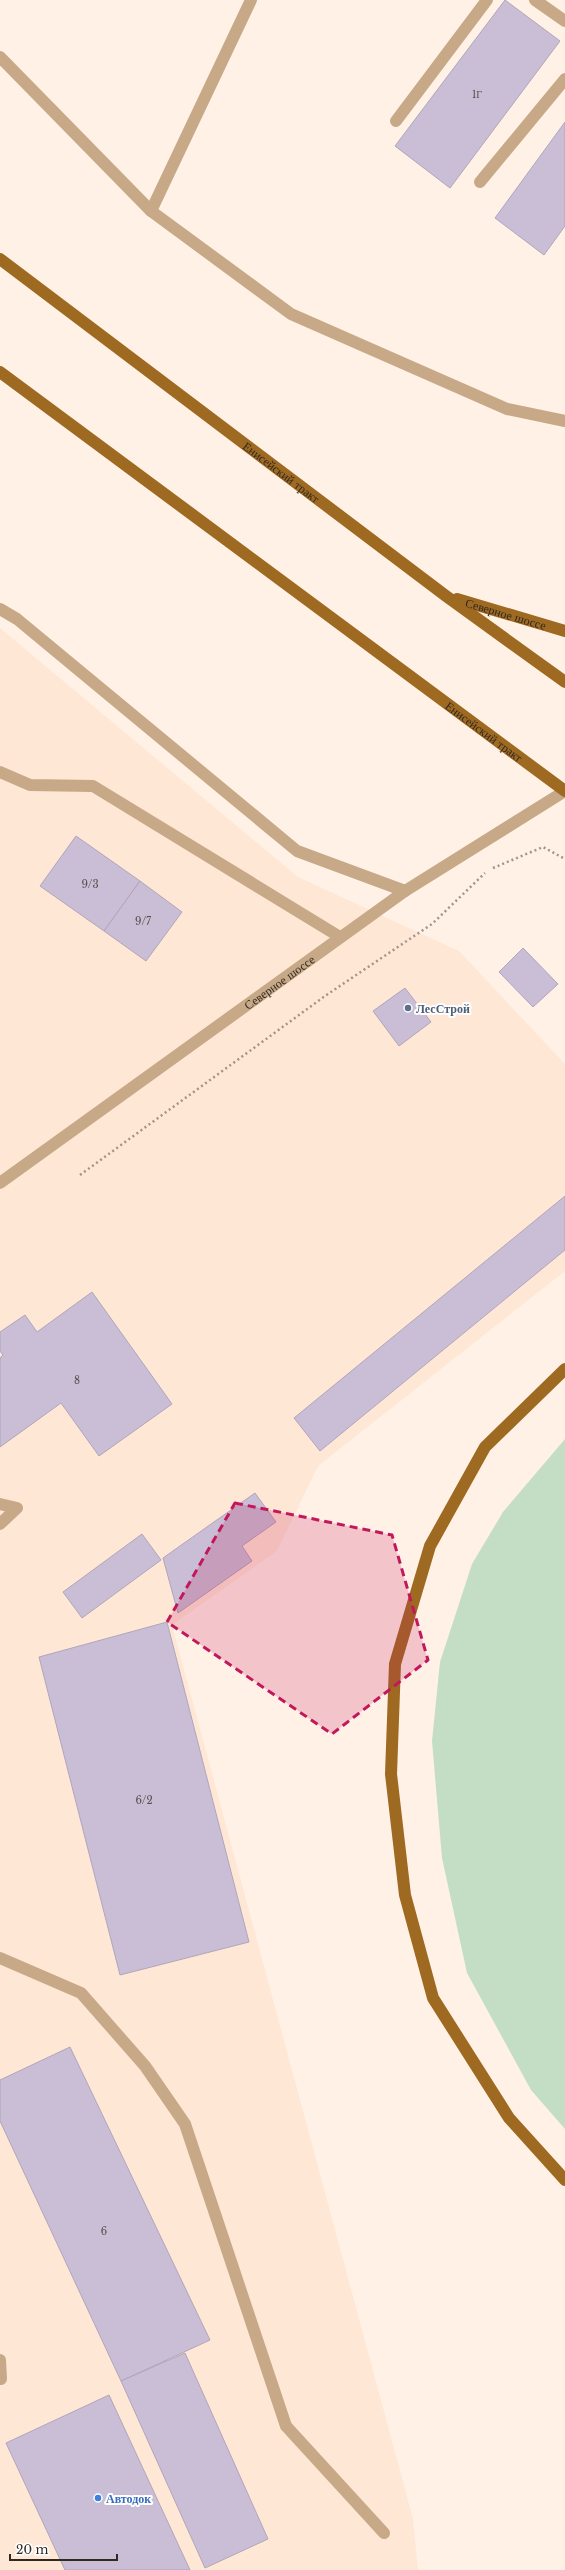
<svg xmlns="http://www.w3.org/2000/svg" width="565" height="2570" font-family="'Libre Baskerville',serif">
  <rect width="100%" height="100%" fill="#fff1e6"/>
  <polygon fill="#ffe7d5" points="0,628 298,877 459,951 565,1064 565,1271 318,1466 277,1551 172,1625 413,2519 418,2570 0,2570"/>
  <polygon fill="#c4dec5" points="565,1439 565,2129 531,2090 467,1973 442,1858 432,1741 440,1662 472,1564 503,1512"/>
  <g fill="#c9bed5" stroke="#b0a5bb">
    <polygon points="505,0 560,41 450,188 395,146"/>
    <polygon points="565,122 565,226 544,255 495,218"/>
    <polygon points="76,836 140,881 104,931 40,886"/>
    <polygon points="140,881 182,912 146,961 104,931"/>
    <polygon points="523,948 558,984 533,1007 499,972"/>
    <polygon points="405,988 431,1022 399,1046 373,1011"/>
    <polygon points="565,1196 565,1250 320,1451 294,1418"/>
    <polygon points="92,1292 172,1404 99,1456 61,1403 0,1447 0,1358 3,1355 0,1351 0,1332 25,1315 37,1332"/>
    <polygon points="255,1493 276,1522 242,1546 252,1561 178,1613 163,1558"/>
    <polygon points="142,1534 161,1560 82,1618 63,1592"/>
    <polygon points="167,1622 249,1942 120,1975 39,1657"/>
    <polygon points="70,2047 210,2340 121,2381 0,2121 0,2080"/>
    <polygon points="185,2353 268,2539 205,2568 121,2381"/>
    <polygon points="109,2395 190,2570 65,2570 6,2443"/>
  </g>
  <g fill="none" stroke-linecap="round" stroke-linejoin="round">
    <g stroke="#a0948b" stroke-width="2.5" stroke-dasharray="2 3" stroke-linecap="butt">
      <polyline points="493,868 543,847 565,859"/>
      <polyline points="80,1175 325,996 432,924 485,873"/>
    </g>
    <g stroke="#c7a988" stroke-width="12">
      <polyline points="251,0 151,211 291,314 507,409 565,421"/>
      <polyline points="535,0 565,21"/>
      <polyline points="0,57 151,211"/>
      <polyline points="396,121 487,0"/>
      <polyline points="480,182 565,79"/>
      <polyline points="0,609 17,619 297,851 405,891"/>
      <polyline points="0,772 30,785 93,786 340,937"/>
      <polyline points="0,1504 17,1508 0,1524"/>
      <polyline points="0,1958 81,1993 145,2066 185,2124 286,2426 384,2533"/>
      <polyline points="0,2360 1,2379"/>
    </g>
    <path stroke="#c7a988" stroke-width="12" id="s1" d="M0 1183 405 891 565 791"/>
    <g stroke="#9e6921" stroke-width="12">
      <path id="s2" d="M0 259 446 596 565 682"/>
      <path id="s3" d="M0 372 565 791"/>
      <path id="s4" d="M457 599 565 631"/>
      <polyline points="565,1369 485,1447 430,1546 395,1664 391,1774 405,1895 433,1998 509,2118 565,2180"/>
    </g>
  </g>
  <path fill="#c2185b" fill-opacity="0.2" stroke="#c2185b" stroke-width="3" stroke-dasharray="8 5" stroke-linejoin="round" d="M235 1503 392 1535 428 1660 332 1734 167 1622Z"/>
  <circle fill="#5c6f8a" stroke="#fff" stroke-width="1.5" cx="408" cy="1008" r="4"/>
  <circle fill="#3f7fe0" stroke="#fff" stroke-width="1.5" cx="98" cy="2498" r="4"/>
  <g text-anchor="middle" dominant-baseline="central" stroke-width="4" stroke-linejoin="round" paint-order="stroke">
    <g font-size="10" fill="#564e4e">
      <text x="477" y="94">1Г</text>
      <text x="90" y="884">9/3</text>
      <text x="143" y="921">9/7</text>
      <text x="77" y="1380">8</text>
      <text x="144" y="1800">6/2</text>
      <text x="104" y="2231">6</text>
    </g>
    <g font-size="12" fill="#302821" stroke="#fff">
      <text stroke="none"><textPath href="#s2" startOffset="353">Енисейский тракт</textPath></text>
      <text stroke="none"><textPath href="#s4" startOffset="51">Северное шоссе</textPath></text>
      <text stroke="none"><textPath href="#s3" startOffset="603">Енисейский тракт</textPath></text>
      <text stroke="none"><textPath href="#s1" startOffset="344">Северное шоссе</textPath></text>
    </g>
    <g font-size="12" font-weight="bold" fill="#4e5e75" stroke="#fff" text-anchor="start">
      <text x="416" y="1008">ЛесСтрой</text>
    </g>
    <g font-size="12" font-weight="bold" fill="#366cbe" stroke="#fff" text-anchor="start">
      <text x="106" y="2498">Автодок</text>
    </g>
  </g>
  <path d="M10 2554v6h107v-6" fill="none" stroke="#302821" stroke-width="2"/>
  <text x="16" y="2554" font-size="12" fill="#302821" stroke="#ffffff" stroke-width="3" paint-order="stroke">20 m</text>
</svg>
